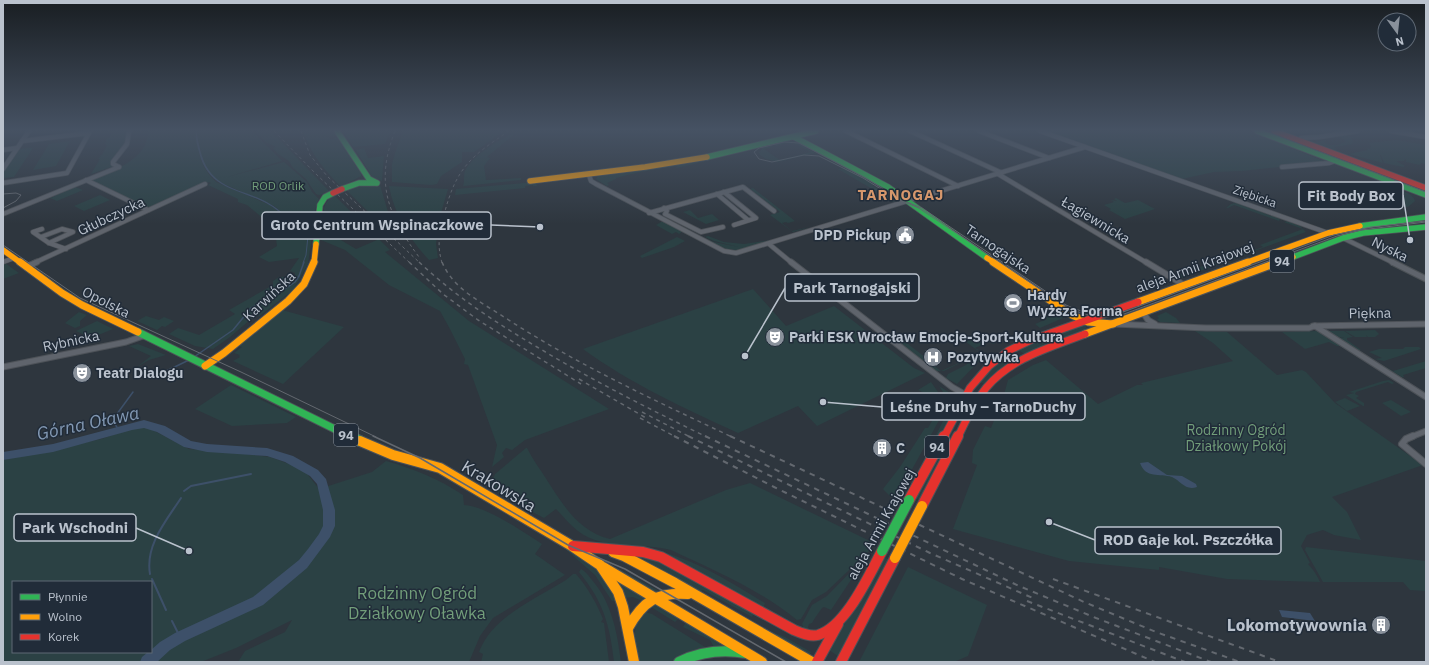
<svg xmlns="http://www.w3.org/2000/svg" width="1429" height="665" font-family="'IBM Plex Sans',sans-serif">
  <rect width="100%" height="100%" fill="#2e363e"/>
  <g fill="#2b4144" fill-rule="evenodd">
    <polygon points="111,131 127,131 126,144 112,161 114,166 91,174 100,159 98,159 101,156 99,156 102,155 107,145 105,144 107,138 109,138 111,134 109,134 112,133"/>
    <path d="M148 131H196C195 135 197 139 197 143 200 160 204 171 216 182L270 205 278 211H280L274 206 217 181 207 170 202 159 197 131H252L282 161 227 177 284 162 307 182 312 192 319 199 316 207 308 264 293 290 261 315 251 319 230 337 213 349 195 346 169 334 178 328 199 335 235 314 229 310 273 285V281L279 277H295V273L290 271 299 258 269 262 259 257 277 246 276 239 281 236 269 233 276 229 247 205 238 202V199L208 185 211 183 209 182 148 209 89 180C111 171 148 161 148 131Z"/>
    <polygon points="255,131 271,131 330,192 319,195 316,194 306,179 293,168 289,161 278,154 273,148 276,147 267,143"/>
    <path d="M303 131H333L336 135 328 137 331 139 338 137 361 173V176L341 187C324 169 312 156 303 131Z"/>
    <polygon points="343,131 391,131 385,144 353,147"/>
    <polygon points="403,131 504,131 474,152 462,152 462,162 441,176 437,184 431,185 392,182 392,164 395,153"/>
    <polygon points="1046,131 1249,131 1326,162 1242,171 1214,172 1182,179"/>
    <path d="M517 132 487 157 490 158 484 166 486 180 521 178V180L463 186C465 181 463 176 465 171 473 155 501 138 517 132Z"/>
    <path d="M1346 135 1355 138H1350L1352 139 1353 144 1334 147 1338 151 1315 142 1326 140 1324 142C1331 147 1339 146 1346 141L1339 136Z"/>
    <polygon points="787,140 798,142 815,153 778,162 766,159 760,155 759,152 762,149 761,148 770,145 772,147 764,149 780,160 811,152 794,143 790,144 787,143 776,146 773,144"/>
    <polygon points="1397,140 1426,145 1426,164 1421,163 1420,165 1406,162 1406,159 1404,160 1404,161 1396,161 1405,166 1403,167 1384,163 1381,155 1380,155 1383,163 1349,154 1368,150 1366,148 1370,149 1371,146 1369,143"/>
    <polygon points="70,141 56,166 33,170 49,144"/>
    <polygon points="29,148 33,148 14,177 3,178 3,173 19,149"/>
    <polygon points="364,148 368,158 384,156 382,181 372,177 356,150"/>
    <path d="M711 160 677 168 676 167 678 166C657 169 637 172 616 178V179L607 183 609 185 607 186 596 179 598 176Z"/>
    <polygon points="843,168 874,184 872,185 895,202 889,201 884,198 886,197 838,169"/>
    <polygon points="536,182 537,186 533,186 533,185 525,186 525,188 455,195 456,189"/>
    <polygon points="372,184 380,185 389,215 396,229 388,231 345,189 359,185"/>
    <path d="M389 186 448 189 436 230 434 231V236L437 235 436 244 438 258 429 260C410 240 394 214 389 186Z"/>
    <polygon points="75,187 83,190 57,201 50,198"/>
    <polygon points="753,188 795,221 788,223 786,222 782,223 792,231 811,227 793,232 770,215 780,212 750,189"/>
    <path d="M1397 192C1404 191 1413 194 1415 201L1408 207 1400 206 1393 202 1397 203 1402 201 1400 199V198L1404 199Z"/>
    <polygon points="100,195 110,200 84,211 74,206"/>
    <path d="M334 195 390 250 385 252 469 321 609 409 525 440 512 450 506 448 502 453 504 457 492 467 497 445 468 365 464 364 465 359 450 329 440 311 389 285 345 250 321 240C324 225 318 204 334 195ZM356 226 375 237 377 240 356 249 334 236Z"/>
    <polygon points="1116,198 1125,203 1138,200 1155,209 1125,219 1109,210 1111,209 1104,205 1114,202 1111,200 1117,201 1114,199"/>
    <polygon points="1233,202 1238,203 1280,219 1279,221 1234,205 1228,208 1226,208 1231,204 1235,203"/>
    <polygon points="690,210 698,218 712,214 719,220 706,224 683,212"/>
    <polygon points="1288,221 1300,226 1306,232 1176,280 1172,277 1230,256 1233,257 1263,247 1260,245 1303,229 1284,222"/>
    <polygon points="661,222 665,222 683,231 679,234 676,232 672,234 656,225"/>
    <path d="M708 236 724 242 744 244 778 239C755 246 738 257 715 244 712 242 707 240 705 238L714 242 739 247 714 241 705 237Z"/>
    <polygon points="677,237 685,241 674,247 642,258 640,256"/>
    <polygon points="1299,245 1301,246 1149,302 1147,301"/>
    <polygon points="1305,248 1307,249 1155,306 1153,305"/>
    <polygon points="5,263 19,273 3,279 3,264"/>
    <path d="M753 289 786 326 834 306 914 368 925 373 817 426 798 406 738 433C684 408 631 384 583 349Z"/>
    <polygon points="282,310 344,327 283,384 233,361 240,357 239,356 240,355 234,353 242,347 239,346"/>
    <polygon points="1054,310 1062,315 1063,318 1040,328 1035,324 1047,319 1042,315"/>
    <polygon points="79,312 87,315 80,321 80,326 75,328 65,323"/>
    <polygon points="1166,312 1176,318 1180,323 1160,322 1157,320 1159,318 1157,316"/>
    <polygon points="146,316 159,320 164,317 174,321 165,327 162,326 157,330 137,321"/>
    <polygon points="97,321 113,329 91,338 76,331"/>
    <polygon points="1081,324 1086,326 1086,329 1054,341 1028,353 1023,353 1020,351 1020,348"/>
    <polygon points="1375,330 1379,334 1375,337 1368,337 1366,335 1367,337 1355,337 1345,331"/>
    <path d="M1195 331 1227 332 1277 375 1302 370 1306 372 1335 403 1423 465 1332 497 1347 512 1361 540 1334 535 1323 530 1307 535 1301 546 1310 563 1308 564C1313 569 1317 575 1320 582L1227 579 1159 567V570L1069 561 953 529 977 465 972 463 973 450 985 426 991 428 1003 398 1008 380 1033 365 1046 360 1098 404 1137 385H1143L1141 383 1233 361 1213 343Z"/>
    <polygon points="1317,331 1350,352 1351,352 1340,346 1337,346 1329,342 1305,349 1282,332"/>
    <polygon points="1325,331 1344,331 1353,337 1347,338 1347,340 1361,350 1356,351 1336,339 1344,337 1335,338"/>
    <polygon points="987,335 996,343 993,344 989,342 975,348 979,350 977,350 966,342 967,339 972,337 975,339"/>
    <polygon points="899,337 930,361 935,360 939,362 933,365 941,371 959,363 957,361 963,359 964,361 944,371 935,371 894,339"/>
    <polygon points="138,344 166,355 149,360 137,367 151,356 129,346"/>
    <polygon points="1405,347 1419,347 1421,349 1384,361 1375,359 1382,358 1369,352 1379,349 1403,349"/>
    <polygon points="1013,352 1021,357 999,371 985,384 978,382 988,371"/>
    <polygon points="976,355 981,359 957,384 946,378 948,374 966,365"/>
    <polygon points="1426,361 1426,368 1403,375 1404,377 1402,377 1378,363 1393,371"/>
    <polygon points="1389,380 1394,383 1392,384 1388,382 1356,392 1355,394 1359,396 1356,398 1364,403 1364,406 1363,406 1346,395 1354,393 1349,392 1383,381"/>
    <polygon points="931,382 938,392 935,397 931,396 922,411 920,409 929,395 918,390"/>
    <polygon points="231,385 296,417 287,423 232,426 195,409"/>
    <polygon points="939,386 950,393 950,397 948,404 910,473 903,493 899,501 889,495 883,489 900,467 925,428 928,428 942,403 939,401 943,392"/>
    <polygon points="956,395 958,402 929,455 927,458 925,457"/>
    <polygon points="1345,398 1360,406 1347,411 1335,402"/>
    <polygon points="968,400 920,500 915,498"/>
    <polygon points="1391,400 1411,412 1401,416 1382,403"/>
    <path d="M147 427 189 449 231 452 270 457 292 465 305 471 319 489 372 472 386 461C414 469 439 479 463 495L464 505C486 506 523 532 542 544L535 554 565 575 493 618 480 636 469 662H238L245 651 285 632 292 620 236 648 201 662H3V460L101 439 133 428ZM13 582H151V652H13Z"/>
    <path d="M526 448H527C532 458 539 468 545 477 562 503 577 531 610 539L726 490 750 483 874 543 869 551 826 592 812 600 801 619 797 620C761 590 713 570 671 550 641 542 604 551 578 531 570 525 563 516 556 509L544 518 521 506 522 504 519 502 517 503 487 486V480L494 477 495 474Z"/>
    <polygon points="563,547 585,560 600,572 618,600 612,601 595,575"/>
    <polygon points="1306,547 1426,561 1426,591 1410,590 1403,582 1323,582 1305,550"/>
    <path d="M644 549C686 553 730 582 765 603L763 608Z"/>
    <polygon points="628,553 654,558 759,617 753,615 752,617 703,590 699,592"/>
    <path d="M868 554 831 610 824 607 822 608C818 614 815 617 812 623L809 624 807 630 804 629 802 624 812 605 827 596Z"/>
    <polygon points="884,557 889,560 838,656 829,650"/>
    <polygon points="600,561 621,570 659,591 655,593"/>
    <polygon points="908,567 987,605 968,656 954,662 859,662"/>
    <path d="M581 569C585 571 589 576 592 580 612 603 617 632 621 662H614C610 625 603 601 579 572Z"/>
    <path d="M573 574H576C588 588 596 602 603 619L601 622 604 623 609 662H481L483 654 479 652C493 616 534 600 566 580Z"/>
    <polygon points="613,577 646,597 642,601 633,597 624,598"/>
    <polygon points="652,602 680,617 675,622 648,605"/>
    <path d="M642 611 652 614 705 647 688 652 672 662H640C635 641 631 631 642 611Z"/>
    <polygon points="687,621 728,646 714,647 710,640 683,627"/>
    <polygon points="762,628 785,637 811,652 809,656"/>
  </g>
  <g fill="#3d5069">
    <path d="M196 131H197C197 137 199 144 200 149 211 197 250 185 280 211H278C250 188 209 195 199 152 197 146 195 137 196 131Z"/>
    <path d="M1148 462 1167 475 1182 476 1196 484 1197 487C1185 491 1181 481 1172 477 1159 473 1146 479 1140 463Z"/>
    <polygon points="1279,610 1310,613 1315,621 1282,617"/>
  </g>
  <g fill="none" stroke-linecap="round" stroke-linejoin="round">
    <polyline stroke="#3d5069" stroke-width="1" points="279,211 301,225 301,230 308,236 306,255 303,263"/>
    <g stroke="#3d5069" stroke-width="1.5">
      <polyline points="194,357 233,330 251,308 273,297 295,282 299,276 304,262"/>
      <polyline points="158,375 189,360"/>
      <polyline points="119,430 114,423 114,418 133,392"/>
    </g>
    <g stroke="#3d5069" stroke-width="2">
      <polyline points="184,491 191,486 251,474"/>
      <path d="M150 574C145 545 166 521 181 498"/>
      <polyline points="152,579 166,610"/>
      <polyline points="172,621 180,637"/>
    </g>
    <polygon fill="#3d5069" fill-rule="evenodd" points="144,420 165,426 191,441 207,444 267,448 293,456 318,470 326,479 335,510 335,526 330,537 307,568 263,605 185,641 170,650 157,662 140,662 142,657 148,652 151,652 151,650 160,642 175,633 253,597 299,560 308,549 319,534 323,526 323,510 317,484 310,476 285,462 267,456 207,452 184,447 157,432 144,428 132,430 53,452 3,460 3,452 53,444"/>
    <defs>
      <g id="street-far2">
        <polyline points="846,131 958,186"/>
        <polyline points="910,131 1002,173"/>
        <polyline points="979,131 1049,158"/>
        <polyline points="1040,131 1328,233"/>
        <polyline points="1391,131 1426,137"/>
        <polyline points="1300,140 1301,138 1319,137 1358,131"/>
        <polyline points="3,150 17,148"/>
        <polyline points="119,167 113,164 113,162 127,144 129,131"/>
        <polyline points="1282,167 1329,163 1335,161"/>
        <polyline points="3,169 29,131"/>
        <polyline points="998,174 1147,263"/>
        <polyline points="589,175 591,181 596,184 724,251 736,253 1085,147"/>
        <polyline points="86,180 148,210"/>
        <polyline points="3,183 67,173 89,133 22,141"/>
        <polyline points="724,192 756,218 734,225"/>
        <polyline points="717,194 748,220"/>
        <polyline points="664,208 667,211 665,214 701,232 723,227"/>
        <polyline points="649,213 743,187 774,211"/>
        <polyline points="3,214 119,167"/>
        <polyline points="42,229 33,232 49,243 66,249"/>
        <polyline points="41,237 62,229 73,232 49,243"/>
        <polyline points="1343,238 1394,263"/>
        <polyline points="769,244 792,263"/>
        <polyline points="3,262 14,258"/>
        <polyline points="34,263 205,184"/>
      </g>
      <g id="street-far1">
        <polyline points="791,262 952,387 966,395"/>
        <polyline points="1146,262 1184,285"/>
        <polyline points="1392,262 1426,279"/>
        <polyline points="26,267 37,262"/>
        <polyline points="1145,312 1144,314 1148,320 1155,324"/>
        <polyline points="1114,324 1206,328 1309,328 1315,326"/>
        <polyline points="1313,326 1426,324"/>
        <polyline points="1315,326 1426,397"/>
        <polyline points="3,367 126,342 143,336"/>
        <polyline points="1411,437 1426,431"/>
      </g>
      <polyline id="street" points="1413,436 1406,439 1402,444 1426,464"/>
      <g id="fast-far2">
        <polyline points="337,131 369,179 377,183"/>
        <polyline points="1257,131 1426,195"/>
        <polyline points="794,137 888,187 987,258"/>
        <polyline points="707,157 816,131"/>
        <polyline points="342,189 359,183 375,183"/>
        <polyline points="1360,226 1426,217"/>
        <polyline points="316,244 320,205 325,197 333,193"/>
        <polyline points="1293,257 1343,238 1363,233 1426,227"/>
      </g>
      <polyline id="fast-far1" points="138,332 351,437"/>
      <g id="fast">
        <polyline points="349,436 360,441"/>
        <path d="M679 662C701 651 722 649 746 653"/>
      </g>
      <g id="slow-far2">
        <polyline points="530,181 645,167 707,157"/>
        <polyline points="3,250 21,263"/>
        <polyline points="987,258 995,263"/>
        <polyline points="314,263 316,244"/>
        <polyline points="1245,263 1328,233 1360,226"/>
        <polyline points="1276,263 1293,257"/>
      </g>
      <g id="slow-far1">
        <polyline points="20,262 62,293 82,305 138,332"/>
        <polyline points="993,262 1072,315 1088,322 1113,324"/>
        <polyline points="1138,302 1248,262"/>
        <polyline points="1085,334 1279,262"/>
        <polyline points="205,366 224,353 288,301 304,284 314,262"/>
      </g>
      <g id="slow">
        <polyline points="360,441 393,455 440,468 572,546 600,565 618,592 623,607 634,662"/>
        <polyline points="613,552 624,556 675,583 812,662"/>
        <polyline points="603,567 762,662"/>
        <path d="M628 628C643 601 657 592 688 594"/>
      </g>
      <polyline id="jam-far2" points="1274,131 1426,188"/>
      <g id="jam-far1">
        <polyline points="966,395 978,399"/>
        <polyline points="944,437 970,388 989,366 1008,351 1031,340 1138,302"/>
        <path d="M958 437C966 420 974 403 986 388 1011 358 1049 348 1085 334"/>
      </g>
      <g id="jam">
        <polyline points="909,500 944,436"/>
        <polyline points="922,506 958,436"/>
        <path d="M573 546 643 552 661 557 794 630C801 633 810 637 818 635 846 627 869 575 882 551"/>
        <polyline points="817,662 838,624"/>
        <polyline points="841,662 895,558"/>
      </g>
    </defs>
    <use href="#street-far2" stroke="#4d5258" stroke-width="5.5"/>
    <use href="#street-far1" stroke="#4d5258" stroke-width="7"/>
    <use href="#street" stroke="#4d5258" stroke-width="8"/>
    <use href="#fast-far2" stroke="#4d5258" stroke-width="7"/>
    <use href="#fast-far1" stroke="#4d5258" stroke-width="9"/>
    <use href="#fast" stroke="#4d5258" stroke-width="12"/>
    <use href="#slow-far2" stroke="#4d5258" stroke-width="7"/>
    <use href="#slow-far1" stroke="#4d5258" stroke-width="9"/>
    <use href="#slow" stroke="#4d5258" stroke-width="12"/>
    <use href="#jam-far2" stroke="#4d5258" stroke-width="7"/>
    <use href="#jam-far1" stroke="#4d5258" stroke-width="9"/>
    <use href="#jam" stroke="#4d5258" stroke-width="12"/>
    <use href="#street-far2" stroke="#5f646c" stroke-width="4"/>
    <use href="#street-far1" stroke="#5f646c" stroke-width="5"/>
    <use href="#street" stroke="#5f646c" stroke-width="6"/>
    <use href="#fast-far2" stroke="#30b455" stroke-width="5.5"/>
    <use href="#fast-far1" stroke="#30b455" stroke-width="7"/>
    <use href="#fast" stroke="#30b455" stroke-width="10"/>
    <use href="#slow-far2" stroke="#ff9f0a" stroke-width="5.5"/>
    <use href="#slow-far1" stroke="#ff9f0a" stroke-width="7"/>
    <use href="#slow" stroke="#ff9f0a" stroke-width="10"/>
    <use href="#jam-far2" stroke="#e5322d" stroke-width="5.5"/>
    <use href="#jam-far1" stroke="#e5322d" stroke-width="7"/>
    <use href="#jam" stroke="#e5322d" stroke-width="10"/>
    <g stroke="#63686f" stroke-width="1">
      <polyline points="1265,131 1426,192"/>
      <polyline points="3,194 16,193 21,195 16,201 3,208"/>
      <path d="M1426 221 1371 227 1334 235 1123 312C1102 317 1085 314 1066 305L922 208 899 199 866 178 799 143 784 142 759 148 754 152 759 159 772 162 804 155 819 156 863 178 897 199 919 208 1065 306C1084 316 1103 320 1124 314L1337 236 1361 230 1426 222"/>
      <polyline points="3,245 80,298 241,372 376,437"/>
    </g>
    <polyline stroke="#63686f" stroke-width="1.5" points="373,436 420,458 568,545 625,569 786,662"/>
    <g stroke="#63686f" stroke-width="1" stroke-dasharray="3 3" stroke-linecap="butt">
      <polyline points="274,131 316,174 410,263"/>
      <polyline points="301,131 310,155 327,176 420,263"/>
      <path d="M395 131C375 182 387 214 419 257"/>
      <path d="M442 263C437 245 439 234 444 215 456 168 470 157 509 131"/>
    </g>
    <g stroke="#63686f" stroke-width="1.5" stroke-dasharray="4 4" stroke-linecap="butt">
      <polyline points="409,262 443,294 478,320 581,384"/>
      <path d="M419 262C455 296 495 322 537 347 592 380 649 409 707 437"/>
      <path d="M442 262C453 289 481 302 504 317 576 364 654 400 732 437"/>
      <polyline points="579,379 646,418"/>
      <polyline points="642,412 690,437"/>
      <polyline points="640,418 676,437"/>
    </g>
    <g stroke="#63686f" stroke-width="2" stroke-dasharray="5.5 5.5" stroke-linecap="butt">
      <polyline points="674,436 774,487 962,579 1155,662"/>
      <polyline points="688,436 930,553 1035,599"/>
      <polyline points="705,436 1019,586 1096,618 1211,662"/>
      <polyline points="730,436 1084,602 1156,632 1240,662"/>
      <polyline points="1053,579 1280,662"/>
      <polyline points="1027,601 1185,662"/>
    </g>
    <defs>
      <polyline id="fast-bridge" points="882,551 909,500"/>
      <polyline id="slow-bridge" points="895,558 922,506"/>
      <polyline id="jam-bridge" points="333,193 342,189"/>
    </defs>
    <use href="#fast-bridge" stroke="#4d5258" stroke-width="12" stroke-linecap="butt"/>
    <use href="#slow-bridge" stroke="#4d5258" stroke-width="12" stroke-linecap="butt"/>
    <use href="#jam-bridge" stroke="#4d5258" stroke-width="7" stroke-linecap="butt"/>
    <use href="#fast-bridge" stroke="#30b455" stroke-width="10"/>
    <use href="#slow-bridge" stroke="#ff9f0a" stroke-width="10"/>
    <use href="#jam-bridge" stroke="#e5322d" stroke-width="5.5"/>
  </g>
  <linearGradient id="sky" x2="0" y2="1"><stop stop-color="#191e22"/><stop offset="0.58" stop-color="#465263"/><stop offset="1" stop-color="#465263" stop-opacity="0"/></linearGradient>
  <rect width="1429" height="224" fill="url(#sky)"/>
  <defs>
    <symbol id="civic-disc" viewBox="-11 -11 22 22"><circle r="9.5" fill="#89919b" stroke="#212c39"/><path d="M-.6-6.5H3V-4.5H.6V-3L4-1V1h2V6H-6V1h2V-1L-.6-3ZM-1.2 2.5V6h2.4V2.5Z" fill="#fff"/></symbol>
    <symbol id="stadium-disc" viewBox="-11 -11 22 22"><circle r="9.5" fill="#89919b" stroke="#212c39"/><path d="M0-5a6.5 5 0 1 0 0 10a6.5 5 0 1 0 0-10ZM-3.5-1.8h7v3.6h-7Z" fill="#fff"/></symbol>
    <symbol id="theatre-disc" viewBox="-11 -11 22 22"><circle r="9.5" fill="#89919b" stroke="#212c39"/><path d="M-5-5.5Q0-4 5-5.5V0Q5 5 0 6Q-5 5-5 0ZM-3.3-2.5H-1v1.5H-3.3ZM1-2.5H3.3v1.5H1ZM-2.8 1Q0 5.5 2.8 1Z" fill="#fff"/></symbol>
    <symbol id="hospital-disc" viewBox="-11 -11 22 22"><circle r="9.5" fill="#89919b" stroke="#212c39"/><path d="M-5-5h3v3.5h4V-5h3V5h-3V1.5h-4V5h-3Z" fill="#fff"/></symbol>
    <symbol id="building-disc" viewBox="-11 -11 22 22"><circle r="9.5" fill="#89919b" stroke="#212c39"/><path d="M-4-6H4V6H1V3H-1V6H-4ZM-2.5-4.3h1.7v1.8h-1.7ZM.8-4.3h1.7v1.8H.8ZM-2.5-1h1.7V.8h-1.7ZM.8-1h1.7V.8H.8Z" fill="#fff"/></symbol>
  </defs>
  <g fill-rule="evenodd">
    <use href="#civic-disc" x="894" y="224" width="22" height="22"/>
    <use href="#stadium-disc" x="1002" y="292" width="22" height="22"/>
    <use href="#theatre-disc" x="764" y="326" width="22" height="22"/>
    <use href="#hospital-disc" x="922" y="346" width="22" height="22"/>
    <use href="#theatre-disc" x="71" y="362" width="22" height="22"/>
    <use href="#building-disc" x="871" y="437" width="22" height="22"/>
    <use href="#building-disc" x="1370" y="614" width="22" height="22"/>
  </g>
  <g text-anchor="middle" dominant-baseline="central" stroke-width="3" stroke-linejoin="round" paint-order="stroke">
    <g font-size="12" fill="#729e7a" stroke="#212c39">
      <text x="278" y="185">ROD Orlik</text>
    </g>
    <g font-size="12" fill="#bac2cd" stroke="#212c39">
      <text transform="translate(1255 196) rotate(19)">Ziębicka</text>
    </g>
    <g fill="#212c39" stroke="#8c95a1" stroke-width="1">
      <rect x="1270" y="250" width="24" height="22" rx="3"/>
      <rect x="334" y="424" width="24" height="22" rx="3"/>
      <rect x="925" y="436" width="24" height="22" rx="3"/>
    </g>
    <g font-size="13" font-weight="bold" fill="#bac2cd">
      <text x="1282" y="261">94</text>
      <text x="346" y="435">94</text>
      <text x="937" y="447">94</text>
    </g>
    <g font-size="14" fill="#bac2cd" stroke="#212c39">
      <text transform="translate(111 216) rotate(-25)">Głubczycka</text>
      <text transform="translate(1096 220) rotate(31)">Łagiewnicka</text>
      <text transform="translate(998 249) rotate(34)">Tarnogajska</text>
      <text transform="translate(1390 249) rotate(26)">Nyska</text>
      <text transform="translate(1195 267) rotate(-20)">aleja Armii Krajowej</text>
      <text transform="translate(269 296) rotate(-43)">Karwińska</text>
      <text transform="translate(106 302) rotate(27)">Opolska</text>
      <text transform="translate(1370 313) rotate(-1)">Piękna</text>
      <text transform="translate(71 341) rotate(-12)">Rybnicka</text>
      <text transform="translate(881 524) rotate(-61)">aleja Armii Krajowej</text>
    </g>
    <g font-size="14" font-weight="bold" fill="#bac2cd" stroke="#212c39" text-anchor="start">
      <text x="891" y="235" text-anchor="end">DPD Pickup</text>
      <text x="1027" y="295">Hardy<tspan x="1027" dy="16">Wyższa Forma</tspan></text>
      <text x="789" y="337">Parki ESK Wrocław Emocje-Sport-Kultura</text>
      <text x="947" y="357">Pozytywka</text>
      <text x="96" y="373">Teatr Dialogu</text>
      <text x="896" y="448">C</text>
    </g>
    <g font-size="14" fill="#729e7a" stroke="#212c39">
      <text x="1236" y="430">Rodzinny Ogród<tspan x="1236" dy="16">Działkowy Pokój</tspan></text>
    </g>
    <g font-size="15" font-weight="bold" letter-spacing="1" fill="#d6976c" stroke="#212c39">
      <text x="901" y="194">TARNOGAJ</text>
    </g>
    <g font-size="17" fill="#bac2cd" stroke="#212c39">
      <text transform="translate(499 486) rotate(31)">Krakowska</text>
    </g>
    <g font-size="17" fill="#729e7a" stroke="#212c39">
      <text x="417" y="593">Rodzinny Ogród<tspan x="417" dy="20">Działkowy Oławka</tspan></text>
    </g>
    <g font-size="17" font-weight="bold" fill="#bac2cd" stroke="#212c39" text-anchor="end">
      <text x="1367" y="625">Lokomotywownia</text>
    </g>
    <g font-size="18" font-style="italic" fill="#8298b3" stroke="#212c39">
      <text transform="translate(88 423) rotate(-12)">Górna Oława</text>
    </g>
  </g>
  <path fill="none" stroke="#bac2cd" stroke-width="1.5" d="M1410 240L1403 195M540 227L491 225M745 356L785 288M823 402L882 407M189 551L136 528M1049 522L1095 540"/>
  <g fill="#bac2cd" stroke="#212c39" stroke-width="1.5">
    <circle cx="1410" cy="240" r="4"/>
    <circle cx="540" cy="227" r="4"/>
    <circle cx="745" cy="356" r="4"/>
    <circle cx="823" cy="402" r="4"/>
    <circle cx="189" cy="551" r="4"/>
    <circle cx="1049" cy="522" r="4"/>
  </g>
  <g fill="#212c39" stroke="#bac2cd" stroke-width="1.5">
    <rect x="1299" y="182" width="104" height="27" rx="4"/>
    <rect x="262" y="212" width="229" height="27" rx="4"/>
    <rect x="785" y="274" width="134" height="27" rx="4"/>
    <rect x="882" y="393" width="203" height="27" rx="4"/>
    <rect x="14" y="514" width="122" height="27" rx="4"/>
    <rect x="1095" y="527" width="186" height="27" rx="4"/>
  </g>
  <g font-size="15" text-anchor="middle" font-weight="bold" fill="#bac2cd">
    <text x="1351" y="201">Fit Body Box</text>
    <text x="377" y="230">Groto Centrum Wspinaczkowe</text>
    <text x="852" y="293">Park Tarnogajski</text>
    <text x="983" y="412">Leśne Druhy – TarnoDuchy</text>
    <text x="75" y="533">Park Wschodni</text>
    <text x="1188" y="545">ROD Gaje kol. Pszczółka</text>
  </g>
  <rect width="1429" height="665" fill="none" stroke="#bac2cd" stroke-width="8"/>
  <rect x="12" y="581" width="140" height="72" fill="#212c39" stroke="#5e6874"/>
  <rect x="20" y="594" width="20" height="6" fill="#30b455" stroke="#5e6874"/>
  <text x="48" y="601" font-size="12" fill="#bac2cd">Płynnie</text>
  <rect x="20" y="614" width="20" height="6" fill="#ff9f0a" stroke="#5e6874"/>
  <text x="48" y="621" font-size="12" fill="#bac2cd">Wolno</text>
  <rect x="20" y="634" width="20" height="6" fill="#e5322d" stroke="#5e6874"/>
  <text x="48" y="641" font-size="12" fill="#bac2cd">Korek</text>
  <g transform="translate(1397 32) rotate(165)"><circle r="19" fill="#212c39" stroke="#5e6874"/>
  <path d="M0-3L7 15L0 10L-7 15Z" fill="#89919b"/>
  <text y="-6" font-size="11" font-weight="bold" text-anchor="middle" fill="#bac2cd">N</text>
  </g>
</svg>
